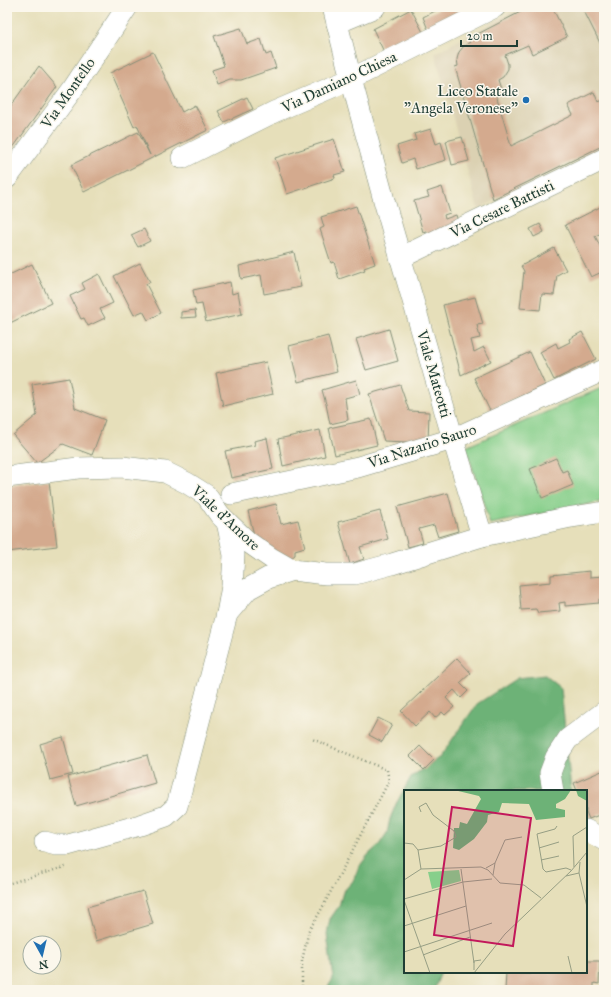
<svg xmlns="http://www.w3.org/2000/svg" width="611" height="997" font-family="'IM FELL Great Primer',serif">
  <rect width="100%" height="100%" fill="#fbf7ec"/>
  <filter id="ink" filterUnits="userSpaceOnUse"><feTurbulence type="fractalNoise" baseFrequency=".025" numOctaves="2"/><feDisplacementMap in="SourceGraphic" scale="8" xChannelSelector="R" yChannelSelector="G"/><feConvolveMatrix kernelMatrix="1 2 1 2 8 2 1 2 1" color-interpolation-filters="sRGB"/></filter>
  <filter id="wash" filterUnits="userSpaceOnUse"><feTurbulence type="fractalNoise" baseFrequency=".012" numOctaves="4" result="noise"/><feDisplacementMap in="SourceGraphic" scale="16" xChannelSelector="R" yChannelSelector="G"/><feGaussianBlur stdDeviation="0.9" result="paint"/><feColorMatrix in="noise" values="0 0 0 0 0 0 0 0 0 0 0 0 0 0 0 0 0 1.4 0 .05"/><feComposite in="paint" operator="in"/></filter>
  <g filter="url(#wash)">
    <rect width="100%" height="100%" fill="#e6dfba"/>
    <polygon fill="#dbd1b2" points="521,7 604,7 604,147 478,209 435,53"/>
    <polygon fill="#87cf8b" stroke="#538660" points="604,387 604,501 490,524 466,447"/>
    <polygon fill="#6db277" stroke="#467856" points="545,675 561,688 571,791 405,791 405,972 441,972 434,990 326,990 333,979 327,934 330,919 339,906 343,892 353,881 359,867 368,855 379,845 387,833 390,819 396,804 411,777 440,757 477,704 517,678"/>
    <g id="blocks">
      <g fill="#d4aa8e">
        <polygon points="443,7 479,7 429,32 423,17"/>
        <polygon points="530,7 552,7 567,37 532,54 528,45 505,55 508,64 508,69 503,77 498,80 501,89 495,91 511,146 573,115 568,105 594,92 598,102 604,100 604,145 493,199 455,67 458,66 457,59 459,52 464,46 470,42 468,39"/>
        <polygon points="582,7 604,7 604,51"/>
        <polygon points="411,9 424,34 385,54 373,29"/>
        <polygon points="241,28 247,44 261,39 266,55 271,53 276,68 241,80 230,80 217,85 212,70 224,66 214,36"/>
        <polygon points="153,52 182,112 195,105 208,130 84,192 71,165 138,132 150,155 137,125 134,127 110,73"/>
        <polygon points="39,66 57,87 7,156 7,111"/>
        <polygon points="247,97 253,109 224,122 218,111"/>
        <polygon points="431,129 436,144 441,142 446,160 416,169 413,159 402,163 397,146 416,140 414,134"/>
        <polygon points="462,137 469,161 452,165 446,141"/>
        <polygon points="334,139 345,172 334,175 335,178 287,194 275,158"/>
        <polygon points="442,187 450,213 444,215 445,219 456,215 459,225 429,240 426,231 423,232 414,201 429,197 427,192"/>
        <polygon points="604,205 604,232 595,236 604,254 604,271 591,277 565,225"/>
        <polygon points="356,206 375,264 364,268 365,270 339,279 334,262 331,263 320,229 324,227 321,217"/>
        <polygon points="540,224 544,232 534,237 530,229"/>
        <polygon points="144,229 150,241 138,247 131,235"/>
        <polygon points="554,248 566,270 557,275 554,295 542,294 540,310 520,308 524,271 521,266"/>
        <polygon points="294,252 301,287 264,294 261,275 241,279 239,266"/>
        <polygon points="140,263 150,282 146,284 161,313 148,320 143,311 134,315 114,276"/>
        <polygon points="32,264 51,303 10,323 7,316 7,276"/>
        <polygon points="99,274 113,303 100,309 105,318 88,326 84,318 81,319 70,296 85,289 82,283"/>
        <polygon points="230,282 232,294 238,292 242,314 206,322 202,304 196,305 193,290"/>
        <polygon points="475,297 483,324 477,325 480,338 471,340 474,352 484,347 491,361 461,375 443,305"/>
        <polygon points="195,310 196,317 181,318 181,312"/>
        <polygon points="389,329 398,361 366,370 356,339"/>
        <polygon points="582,332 596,359 554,380 540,352 556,343 558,348 570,342 569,339"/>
        <polygon points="328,336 337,372 298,382 289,346"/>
        <polygon points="530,352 545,385 490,411 474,378"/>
        <polygon points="266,362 273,394 223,406 216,373"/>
        <polygon points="69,378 75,408 105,420 92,455 63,444 37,463 13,435 37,415 32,384"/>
        <polygon points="356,380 360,394 345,398 348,420 330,424 326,404 322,390"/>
        <polygon points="400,385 409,411 429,412 428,443 384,441 369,394"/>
        <polygon points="371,419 377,445 335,455 329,428"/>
        <polygon points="320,430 325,456 283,466 278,439"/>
        <polygon points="267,438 273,469 231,478 225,451 255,445 254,441"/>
        <polygon points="556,458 562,472 567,470 573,485 542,498 530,469"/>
        <polygon points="49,481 57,546 7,552 7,486"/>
        <polygon points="448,493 458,531 438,537 434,525 419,529 423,543 408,547 397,507"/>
        <polygon points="276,504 281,524 298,520 305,547 295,550 295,555 291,558 256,543 248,511"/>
        <polygon points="380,511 388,539 360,547 364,559 350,564 338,522"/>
        <polygon points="590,571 590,577 604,576 604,598 599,599 599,603 565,606 565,602 559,603 560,611 538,613 536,609 521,610 519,585 551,582 551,575"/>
        <polygon points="457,658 471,673 460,683 468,691 461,698 454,690 446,698 454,707 445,715 442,712 435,718 430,712 415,726 401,711"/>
        <polygon points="378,718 392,725 382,742 369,735"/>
        <polygon points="63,737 73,774 50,780 40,744"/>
        <polygon points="420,746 434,760 424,770 410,756"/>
        <polygon points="147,755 155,783 76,806 68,777"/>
        <polygon points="604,770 604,813 589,819 586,812 586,791 577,791 574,783"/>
        <polygon points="143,891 153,924 96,941 87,907"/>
        <polygon points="586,961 600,961 599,984 594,983 594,990 533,990 532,989 532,990 505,990 506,973 531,974 531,972 586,972"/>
      </g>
    </g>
  </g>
  <g filter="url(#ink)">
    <use href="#blocks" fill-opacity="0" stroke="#828e77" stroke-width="1"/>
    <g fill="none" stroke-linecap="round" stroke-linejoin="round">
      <defs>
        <g id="minor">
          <polyline points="333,7 351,79 385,204 453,439 482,536"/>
          <polyline points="337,23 375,7"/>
          <polyline points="182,158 274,112 351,79 495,7"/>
          <polyline points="7,178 72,90 127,7"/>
          <polyline points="400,258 604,159"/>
          <polyline points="7,477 78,468 122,467 165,472 187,483 206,495 220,515 227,522 248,542 271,558 292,570 326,574 355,574 392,564 482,536 566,518 604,512"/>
          <polyline points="231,494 358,467 453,439 604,370"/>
          <polyline points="227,522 234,555 232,586 227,614 248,589 268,578 292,570"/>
          <polyline points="553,791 550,773 556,757 568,739 604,712"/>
          <polyline points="586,830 604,840"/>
          <polyline points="45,842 56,845 68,845 140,825 166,816 177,806 227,614"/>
        </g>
      </defs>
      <use href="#minor" stroke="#828e77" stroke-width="22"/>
      <g stroke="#828e77" stroke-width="2.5" stroke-dasharray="1 3" stroke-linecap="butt">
        <polyline points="7,884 68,866"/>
        <polyline points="302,990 302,961 309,930 320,912 389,781 387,770 312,739"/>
      </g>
      <use href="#minor" stroke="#fff" stroke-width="21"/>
    </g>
  </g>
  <circle fill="#1f6fb2" stroke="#fbf7ec" stroke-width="1.5" cx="526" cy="100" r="4"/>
  <g text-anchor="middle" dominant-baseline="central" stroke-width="3" stroke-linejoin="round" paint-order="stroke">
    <g font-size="15" fill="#1f3d34" stroke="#fbf7ec">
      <text transform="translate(339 82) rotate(-25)">Via Damiano Chiesa</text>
      <text transform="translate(68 93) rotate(-55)">Via Montello</text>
      <text transform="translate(502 209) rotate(-26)">Via Cesare Battisti</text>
      <text transform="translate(434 374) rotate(74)">Viale Mateotti</text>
      <text transform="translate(422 446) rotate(-18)">Via Nazario Sauro</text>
      <text transform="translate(226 518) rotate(43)">Viale d'Amore</text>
    </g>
    <g font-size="15" fill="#1f3d34" stroke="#fbf7ec" text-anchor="end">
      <text x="518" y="91">Liceo Statale<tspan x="518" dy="17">"Angela Veronese"</tspan></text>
    </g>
  </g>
  <g transform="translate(404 790)">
    <rect width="183" height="183" fill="#e6dfba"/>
    <path d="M55 80 57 91 28 99 24 82Z" fill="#87cf8b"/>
    <path d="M50 0H167L161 9 152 14V18L161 20V27L132 30 125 14 98 13 95 22 84 25 83 32 70 49 55 60 49 58 50 38H55L56 32 63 34 77 9 75 6ZM169 0H183V11L174 6 172 0Z" fill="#6db277"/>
    <path fill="none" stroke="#969e84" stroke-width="1" d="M153 36 151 39 133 44 139 79 142 82 162 78 167 80M0 53 9 54 14 60 17 79 0 90M135 58 155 52M14 60 37 56 52 47 50 41 29 25 22 13 15 17 17 22M137 70 155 66M176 72 175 83 183 117M91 73 101 50 118 47M170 77 169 46 183 37M82 78 91 73 89 85M17 79 77 77 84 80 96 93 120 95 137 108M57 79 70 173M162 86 175 83M0 109 59 92 88 89M0 110 26 183M0 136 62 116M0 162 88 133M19 165 66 147M164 166 168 183M70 180V171L77 170M70 183 101 144 167 81 183 62"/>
    <path fill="#c2185b" fill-opacity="0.15" stroke="#c2185b" stroke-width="2" d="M48 17 127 28 109 156 30 145Z"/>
    <rect width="183" height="183" fill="none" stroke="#1f3d34" stroke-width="2"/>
  </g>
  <rect width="611" height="997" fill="none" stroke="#fbf7ec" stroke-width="24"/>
  <g transform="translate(42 955) rotate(172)"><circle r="19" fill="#fbf7ec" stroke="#a3ada2"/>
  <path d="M0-3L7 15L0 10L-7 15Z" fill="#1f6fb2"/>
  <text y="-6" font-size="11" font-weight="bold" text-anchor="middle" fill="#1f3d34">N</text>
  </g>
  <path d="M461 40v6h56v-6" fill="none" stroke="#1f3d34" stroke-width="2"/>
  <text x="467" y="40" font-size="12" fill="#1f3d34" stroke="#fbf7ec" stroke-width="3" paint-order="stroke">20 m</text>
</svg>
